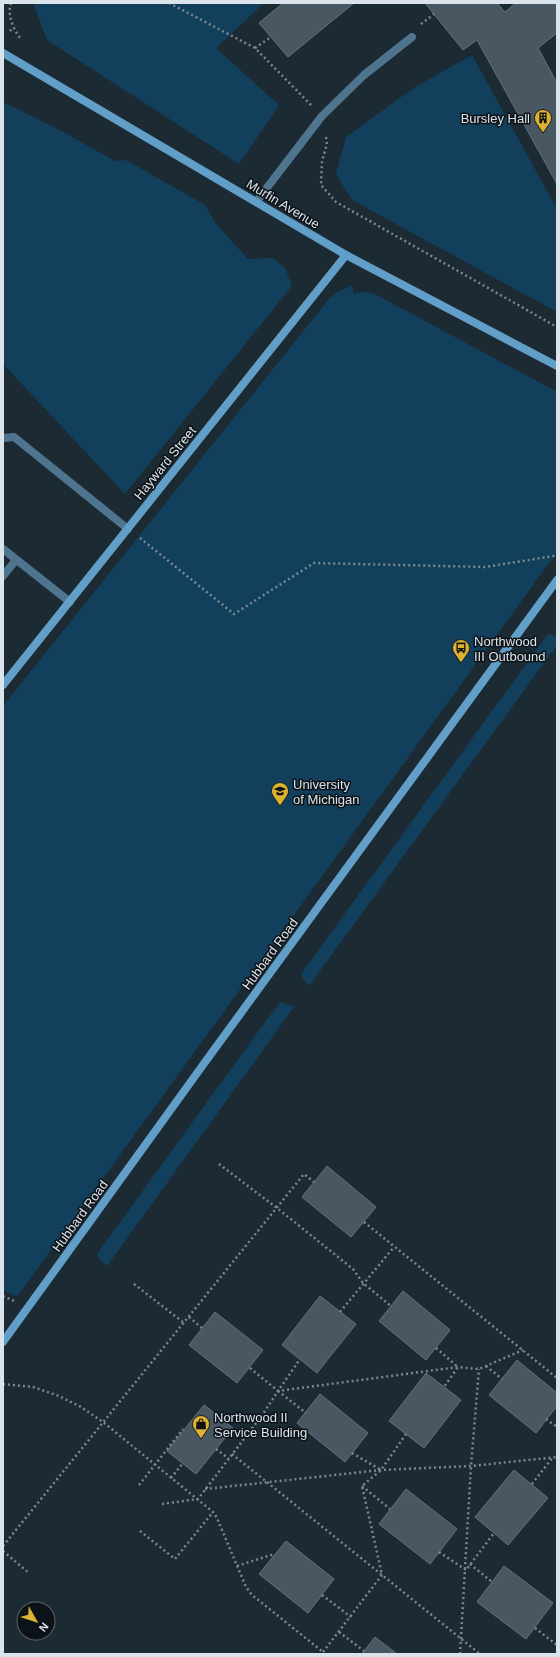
<svg xmlns="http://www.w3.org/2000/svg" width="560" height="1657" font-family="Arial,sans-serif">
  <rect width="100%" height="100%" fill="#1c2a34"/>
  <g fill="#12405c">
    <polygon points="33,3 264,3 216,48 279,105 239,164 47,40"/>
    <polygon points="472,55 557,209 557,312 352,200 336,174 346,137 415,87"/>
    <polygon points="3,102 65,133 115,161 126,160 205,205 216,224 248,259 273,258 285,268 292,286 125,494 3,364"/>
    <polygon points="352,285 354,294 364,292 375,294 557,392 557,552 17,1297 3,1290 3,706 329,299 336,293"/>
    <polygon points="548,634 557,636 557,645 309,986 302,978 301,974"/>
    <path d="M281 1002 294 1007 107 1266C102 1263 99 1259 97 1254L268 1018Z"/>
  </g>
  <g fill="#485762" stroke="#63737f">
    <polygon points="283,3 354,3 288,57 259,23"/>
    <polygon points="425,3 497,3 505,12 516,3 557,3 557,33 538,48 557,83 557,184 477,40 463,50"/>
    <polygon points="327,1166 376,1207 351,1237 302,1197"/>
    <polygon points="403,1291 450,1330 426,1360 379,1321"/>
    <polygon points="320,1296 356,1324 317,1373 282,1345"/>
    <polygon points="215,1312 263,1350 237,1383 189,1345"/>
    <polygon points="517,1360 557,1393 557,1406 536,1433 489,1395"/>
    <polygon points="426,1373 461,1400 424,1448 389,1421"/>
    <polygon points="320,1394 368,1433 345,1462 297,1423"/>
    <polygon points="204,1405 233,1428 196,1474 167,1451"/>
    <polygon points="514,1470 548,1498 508,1545 475,1517"/>
    <polygon points="406,1489 457,1529 430,1564 379,1524"/>
    <polygon points="286,1541 334,1579 308,1613 259,1574"/>
    <polygon points="504,1566 553,1603 526,1639 477,1602"/>
    <polygon points="375,1637 397,1654 362,1654"/>
  </g>
  <g fill="none" stroke-linecap="round" stroke-linejoin="round">
    <g stroke="#7c878f" stroke-width="2.5" stroke-dasharray="2 3" stroke-linecap="butt">
      <path d="M11 3C7 15 13 28 20 38"/>
      <polyline points="169,3 255,48 311,105"/>
      <polyline points="421,24 434,14"/>
      <polyline points="10,31 13,27"/>
      <polyline points="255,48 271,37"/>
      <polyline points="326,137 327,144 322,161 321,185 336,202 557,327"/>
      <polyline points="140,538 234,614 314,563 485,567 554,556 557,558"/>
      <polyline points="219,1164 277,1208 353,1269 363,1283 391,1306"/>
      <polyline points="364,1222 557,1378"/>
      <polyline points="134,1284 184,1323"/>
      <polyline points="3,1296 14,1301"/>
      <polyline points="340,1312 394,1247"/>
      <polyline points="189,1317 202,1328"/>
      <polyline points="436,1348 458,1367 444,1387"/>
      <polyline points="486,1366 502,1379"/>
      <polyline points="250,1368 278,1391 300,1359"/>
      <polyline points="3,1384 33,1387 59,1396 81,1407 103,1422 213,1512 217,1518 246,1587 252,1595 323,1652 323,1654"/>
      <polyline points="278,1391 306,1413"/>
      <polyline points="546,1419 557,1427"/>
      <polyline points="216,1449 229,1459"/>
      <polyline points="352,1453 381,1470"/>
      <polyline points="232,1454 480,1654"/>
      <polyline points="171,1478 183,1463"/>
      <polyline points="532,1484 553,1457"/>
      <polyline points="139,1485 183,1429"/>
      <polyline points="362,1486 390,1509"/>
      <polyline points="205,1489 381,1470 471,1466 557,1457"/>
      <polyline points="162,1504 198,1499 263,1414 278,1391 458,1367 479,1369 523,1350"/>
      <polyline points="140,1531 175,1559 213,1512"/>
      <polyline points="3,1546 304,1174 314,1182"/>
      <polyline points="3,1551 29,1573"/>
      <polyline points="439,1552 466,1570 494,1533"/>
      <polyline points="470,1564 492,1582"/>
      <polyline points="237,1566 271,1555 273,1556"/>
      <polyline points="322,1595 351,1617"/>
      <polyline points="535,1628 557,1645"/>
      <polyline points="339,1632 364,1651"/>
      <polyline points="323,1652 382,1575 362,1486 381,1470 406,1434"/>
      <polyline points="460,1654 471,1466 479,1369"/>
    </g>
    <g stroke="#4f748e" stroke-width="8">
      <polyline points="256,202 322,116 364,75 412,37"/>
      <polyline points="3,438 14,437 128,529"/>
      <polyline points="3,549 70,602"/>
      <polyline points="3,576 16,560"/>
    </g>
    <g stroke="#629fc8" stroke-width="8">
      <polyline points="3,53 346,255 557,366"/>
      <polyline points="3,685 346,255"/>
      <polyline points="3,1342 208,1058 557,580"/>
    </g>
  </g>
  <defs>
    <symbol id="building-pin" viewBox="-11 -11 22 30"><path d="M0 17L-7.5 6A9.5 9.5 0 1 1 7.5 6Z" fill="#dcb233" stroke="#0c1217"/><path d="M-4-6H4V6H1V3H-1V6H-4ZM-2.5-4.3h1.7v1.8h-1.7ZM.8-4.3h1.7v1.8H.8ZM-2.5-1h1.7V.8h-1.7ZM.8-1h1.7V.8H.8Z" fill="#111"/></symbol>
    <symbol id="bus-pin" viewBox="-11 -11 22 30"><path d="M0 17L-7.5 6A9.5 9.5 0 1 1 7.5 6Z" fill="#dcb233" stroke="#0c1217"/><path d="M-5-6H5V4H4V6H2V4H-2V6H-4V4H-5ZM-3.5-4V0h7V-4ZM-3.5 1.2v1.5H-2V1.2ZM2 1.2v1.5H3.5V1.2Z" fill="#111"/></symbol>
    <symbol id="university-pin" viewBox="-11 -11 22 30"><path d="M0 17L-7.5 6A9.5 9.5 0 1 1 7.5 6Z" fill="#dcb233" stroke="#0c1217"/><path d="M0-5L7-2L0 1L-7-2ZM-4 1L0 2.5L4 1V4Q0 6-4 4Z" fill="#111"/></symbol>
    <symbol id="shop-pin" viewBox="-11 -11 22 30"><path d="M0 17L-7.5 6A9.5 9.5 0 1 1 7.5 6Z" fill="#dcb233" stroke="#0c1217"/><path d="M-5-2.5h2.3a2.7 3.5 0 0 1 5.4 0H5L5.5 6h-11ZM-1.5-2.5h3a1.5 2.3 0 0 0-3 0Z" fill="#111"/></symbol>
  </defs>
  <g fill-rule="evenodd">
    <use href="#building-pin" x="533" y="108" width="20" height="27"/>
    <use href="#bus-pin" x="451" y="638" width="20" height="27"/>
    <use href="#university-pin" x="270" y="781" width="20" height="27"/>
    <use href="#shop-pin" x="191" y="1414" width="20" height="27"/>
  </g>
  <g text-anchor="middle" dominant-baseline="central" stroke-width="3" stroke-linejoin="round" paint-order="stroke">
    <g font-size="13" fill="#dbe4ea" stroke="#0c1217" text-anchor="start">
      <text x="530" y="118" text-anchor="end">Bursley Hall</text>
      <text x="474" y="641">Northwood<tspan x="474" dy="15">III Outbound</tspan></text>
      <text x="293" y="784">University<tspan x="293" dy="15">of Michigan</tspan></text>
      <text x="214" y="1417">Northwood II<tspan x="214" dy="15">Service Building</tspan></text>
    </g>
    <g font-size="13" fill="#dbe4ea" stroke="#0c1217">
      <text transform="translate(283 204) rotate(31)">Murfin Avenue</text>
      <text transform="translate(165 463) rotate(-51)">Hayward Street</text>
      <text transform="translate(270 954) rotate(-54)">Hubbard Road</text>
      <text transform="translate(80 1216) rotate(-54)">Hubbard Road</text>
    </g>
  </g>
  <rect width="560" height="1657" fill="none" stroke="#dbe4ea" stroke-width="8"/>
  <g transform="translate(36 1621) rotate(129)"><circle r="19" fill="#0c1217" stroke="#5f666b"/>
  <path d="M0-3L7 15L0 10L-7 15Z" fill="#dcb233"/>
  <text y="-6" font-size="11" font-weight="bold" text-anchor="middle" fill="#dbe4ea">N</text>
  </g>
</svg>
